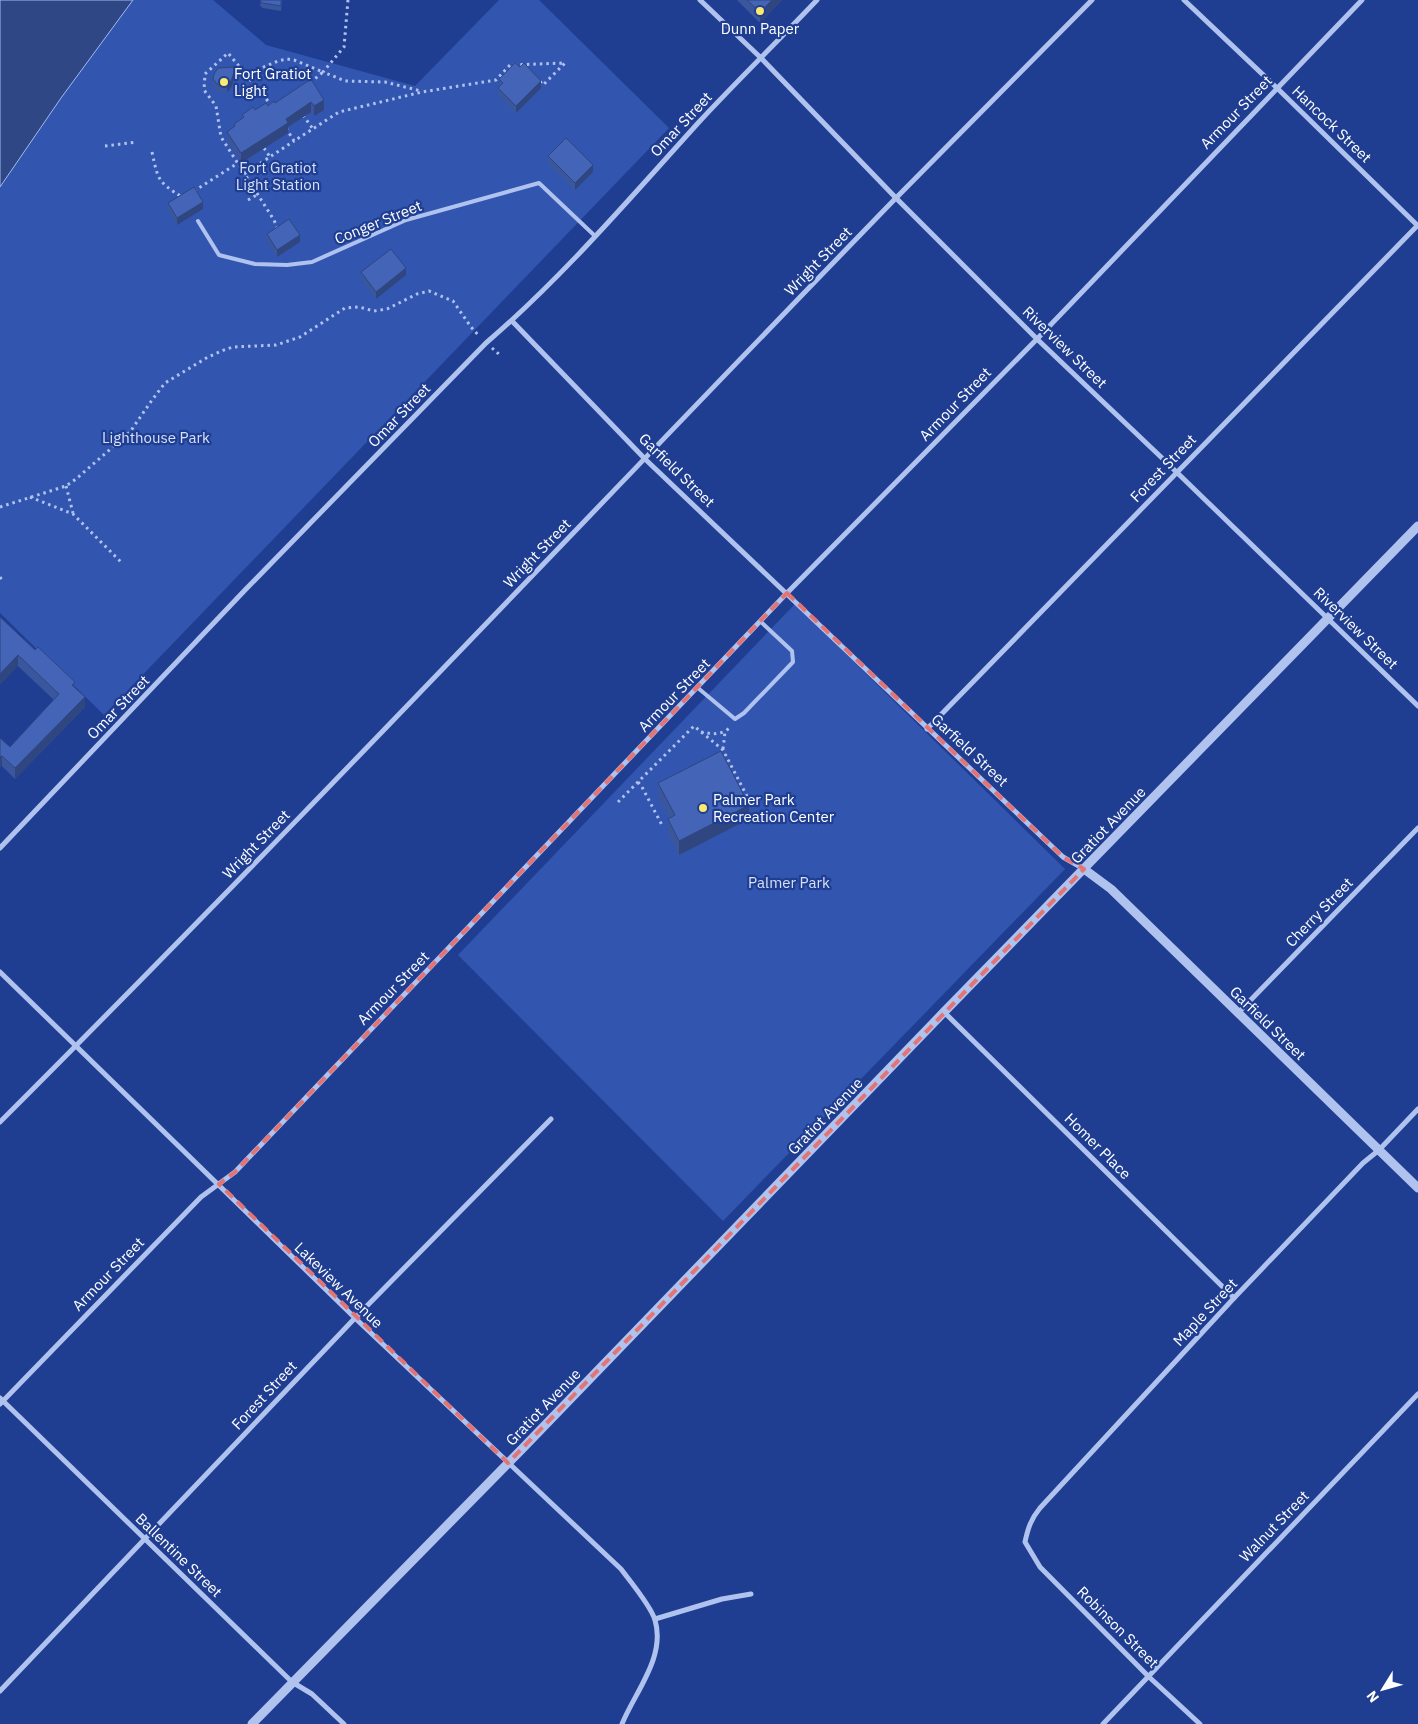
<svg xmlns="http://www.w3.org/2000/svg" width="1418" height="1724" font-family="'IBM Plex Sans',sans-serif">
  <rect width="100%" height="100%" fill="#1f3e92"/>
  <g fill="#3256af">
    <polygon points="133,0 213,0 266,45 415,86 499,0 539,0 669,128 104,715 0,613 0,187 61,98"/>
    <polygon points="795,604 1065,869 723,1221 458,955"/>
  </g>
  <polygon fill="#304786" stroke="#a4baef" points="0,0 133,0 61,98 0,187"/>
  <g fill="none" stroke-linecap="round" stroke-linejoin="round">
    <g stroke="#b0c2ee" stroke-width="3" stroke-dasharray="2.5 4" stroke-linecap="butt">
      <polyline points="348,0 344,47 323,72 345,81 385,82 421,91"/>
      <polyline points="245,75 278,61 287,59 294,60 323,72 310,83"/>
      <polyline points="272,106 228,53 205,74 204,90 216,106 221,137 274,220 278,230"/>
      <polyline points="303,115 313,129"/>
      <polyline points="286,128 294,141 339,112 422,92 496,80 510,65 565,63 543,85 539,80"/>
      <polyline points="105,146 137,142"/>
      <polyline points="264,148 270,157"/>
      <path d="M152 152C158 180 158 182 182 197"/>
      <polyline points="244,174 294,141"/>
      <polyline points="194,191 238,163"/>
      <polyline points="248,200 258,194"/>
      <polyline points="492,348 501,356"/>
      <polyline points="66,486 73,513"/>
      <polyline points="30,497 73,514 121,562"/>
      <polyline points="0,507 66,486 76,479 130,432 152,400 165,383 208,357 224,350 233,347 276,345 300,337 345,308 359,307 374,311 387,309 417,294 429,291 453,301 471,327 480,337"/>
      <polyline points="0,577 2,580 0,582"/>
      <polyline points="701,732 713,734 725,732"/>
      <polyline points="723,749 725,732 731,726"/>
      <polyline points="638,782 642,787 663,827"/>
      <polyline points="618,802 694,726 723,750 750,802"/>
    </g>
    <g stroke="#b0c2ee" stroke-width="4">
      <polyline points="198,221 219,255 255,264 287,265 312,262 406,220 539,183 595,236"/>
      <polyline points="698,688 735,719 744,713 793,662 792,651 761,622"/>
    </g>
    <g stroke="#b0c2ee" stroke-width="5">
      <polyline points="700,0 761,58 896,198 1037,339 1162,458 1418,706"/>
      <polyline points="1184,0 1277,88 1418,226"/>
      <polyline points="512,321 645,459 1063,857 1084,869"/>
      <polyline points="927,729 1418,225"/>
      <path d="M0 848 246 589 486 343C563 277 630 198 699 122 737 81 778 41 817 0"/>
      <path d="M0 972 355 1318 621 1569C630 1581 651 1606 655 1620 666 1657 635 1692 622 1724"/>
      <polyline points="944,1012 1234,1298"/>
      <polyline points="1238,1013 1418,828"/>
      <path d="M0 1122C302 820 595 508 893 201 959 134 1026 67 1092 0"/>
      <polyline points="0,1398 292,1682 312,1694 344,1724"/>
      <polyline points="0,1404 201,1197 235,1172 787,593 1037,339 1362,0"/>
      <polyline points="655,1619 722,1599 751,1594"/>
      <polyline points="0,1691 355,1318 551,1119"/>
      <polyline points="1103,1724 1418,1394"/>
      <path d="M1200 1724 1148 1676 1040 1567 1025 1542C1028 1528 1031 1519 1040 1508L1234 1298 1363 1163 1379 1150 1418 1109"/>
    </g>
    <g stroke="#b0c2ee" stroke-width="9">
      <polyline points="1084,869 1111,889 1418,1188"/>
      <polyline points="252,1724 522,1449 944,1012 1418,526"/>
    </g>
  </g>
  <g fill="#3a569d">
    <polygon points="261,0 282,0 281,11 263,8 260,6"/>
    <polygon points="737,0 782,0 760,23"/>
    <polygon points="214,74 236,74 231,88 227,92 218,92 213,86"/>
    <polygon points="311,79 324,110 314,116 311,112 288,127 288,133 241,163 227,142 227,132 234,127 234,124 242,118 242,115 275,103"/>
    <polygon points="499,79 541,88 516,113 498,95 498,88 500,86"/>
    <polygon points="548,156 593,172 575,190 548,163"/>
    <polygon points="168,203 203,209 177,225 168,210"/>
    <polygon points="267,234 300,242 277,257 267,241"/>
    <polygon points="361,272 406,275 376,299 361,279"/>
    <polygon points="0,617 75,687 85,707 15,779 2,766 0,738 10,747 54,700 18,666"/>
    <polygon points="658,783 749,819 679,855 668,833 668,819 669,818 658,797"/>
  </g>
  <g fill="#2f4680">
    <polygon points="772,0 782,0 760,23 760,12"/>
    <polygon points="236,67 236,74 231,88 227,92 227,85"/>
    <polygon points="541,81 541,88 516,113 516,106"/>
    <polygon points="324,100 324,110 314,116 314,106"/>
    <polygon points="311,102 311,112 288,127 288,133 241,163 241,153 286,119"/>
    <polygon points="593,165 593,172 575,190 575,183"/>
    <polygon points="203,202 203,209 177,225 177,218"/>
    <polygon points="300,235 300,242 277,257 277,250"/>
    <polygon points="406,268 406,275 376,299 376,292"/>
    <polygon points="18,655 18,666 0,685 0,674"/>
    <polygon points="85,697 85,707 15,779 15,768"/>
    <polygon points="2,756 2,766 0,768 0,757"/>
    <polygon points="749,805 749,819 679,855 679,841"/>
  </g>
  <g fill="#4364b7" stroke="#2f4680">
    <polygon points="261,0 281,0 281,6 263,3 260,1"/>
    <polygon points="747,0 772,0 760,12"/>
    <polygon points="515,63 520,67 524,63 541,81 516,106 498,88 503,83 499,79"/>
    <polygon points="236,67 231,81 227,85 218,85 213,79 214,74 218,68"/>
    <polygon points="311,79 324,100 314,106 311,102 286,119 288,123 241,153 227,132 235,126 234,124 244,117 242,115 253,107 255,110 266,103 268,106 274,101 275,103"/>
    <polygon points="566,138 593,165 575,183 548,156"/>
    <polygon points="194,187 203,202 177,218 168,203"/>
    <polygon points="289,219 300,235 277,250 267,234"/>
    <polygon points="391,249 406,268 376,292 361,272"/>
    <polygon points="0,617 35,650 38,647 75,682 72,685 85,697 15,768 2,756 0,757 0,738 10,747 59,694 18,655 0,674"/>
    <polygon points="721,751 749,805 679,841 668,819 675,815 658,783"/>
  </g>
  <path fill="none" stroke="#e47373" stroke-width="4" stroke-dasharray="10 6" stroke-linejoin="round" d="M787 593 1063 857 1084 869 508 1463 219 1184 235 1172Z"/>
  <g fill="#fcea70" stroke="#1f3e92" stroke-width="2">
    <circle cx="760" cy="11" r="5"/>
    <circle cx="224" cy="82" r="5"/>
    <circle cx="703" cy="808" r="5"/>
  </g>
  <g text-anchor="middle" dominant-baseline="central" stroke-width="4.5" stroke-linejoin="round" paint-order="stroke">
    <g font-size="15" fill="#fff" stroke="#1f3e92" text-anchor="start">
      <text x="760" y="28" text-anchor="middle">Dunn Paper</text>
      <text x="234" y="73">Fort Gratiot<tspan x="234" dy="17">Light</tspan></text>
      <text x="713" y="799">Palmer Park<tspan x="713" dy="17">Recreation Center</tspan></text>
    </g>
    <g font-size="15" fill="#fff" stroke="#1f3e92">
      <text transform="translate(1236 112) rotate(-46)">Armour Street</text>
      <text transform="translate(681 124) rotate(-47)">Omar Street</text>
      <text transform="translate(1332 124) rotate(44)">Hancock Street</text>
      <text transform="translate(378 222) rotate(-22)">Conger Street</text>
      <text transform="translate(818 261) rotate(-46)">Wright Street</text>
      <text transform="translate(1065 347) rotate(44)">Riverview Street</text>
      <text transform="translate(955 404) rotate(-46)">Armour Street</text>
      <text transform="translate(399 415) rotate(-46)">Omar Street</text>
      <text transform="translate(1163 468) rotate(-46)">Forest Street</text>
      <text transform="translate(677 470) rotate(44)">Garfield Street</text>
      <text transform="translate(537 553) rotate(-46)">Wright Street</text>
      <text transform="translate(1356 628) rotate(44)">Riverview Street</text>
      <text transform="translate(674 695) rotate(-46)">Armour Street</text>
      <text transform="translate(118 707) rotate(-46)">Omar Street</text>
      <text transform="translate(970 750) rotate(43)">Garfield Street</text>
      <text transform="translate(1108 825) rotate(-46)">Gratiot Avenue</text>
      <text transform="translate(256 844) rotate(-46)">Wright Street</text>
      <text transform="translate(1319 912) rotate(-46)">Cherry Street</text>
      <text transform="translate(393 988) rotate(-46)">Armour Street</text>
      <text transform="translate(1268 1023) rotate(44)">Garfield Street</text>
      <text transform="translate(825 1116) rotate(-46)">Gratiot Avenue</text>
      <text transform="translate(1098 1146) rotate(45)">Homer Place</text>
      <text transform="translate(108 1274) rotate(-46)">Armour Street</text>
      <text transform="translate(339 1285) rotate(44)">Lakeview Avenue</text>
      <text transform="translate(1205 1312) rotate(-47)">Maple Street</text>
      <text transform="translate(264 1395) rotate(-47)">Forest Street</text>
      <text transform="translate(543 1407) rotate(-46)">Gratiot Avenue</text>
      <text transform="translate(1274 1526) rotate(-46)">Walnut Street</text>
      <text transform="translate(179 1555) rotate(44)">Ballentine Street</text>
      <text transform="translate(1118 1627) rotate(45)">Robinson Street</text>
    </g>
    <g font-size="15" fill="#d6e0fa" stroke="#1f3e92">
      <text x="278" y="167">Fort Gratiot<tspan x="278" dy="17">Light Station</tspan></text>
      <text x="156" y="437">Lighthouse Park</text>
      <text x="789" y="882">Palmer Park</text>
    </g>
  </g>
  <g transform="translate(1383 1689) rotate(233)" stroke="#1f3e92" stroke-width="4" paint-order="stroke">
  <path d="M0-4L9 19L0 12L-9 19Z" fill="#ffffff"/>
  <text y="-8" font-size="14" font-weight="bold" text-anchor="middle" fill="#ffffff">N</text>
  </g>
</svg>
